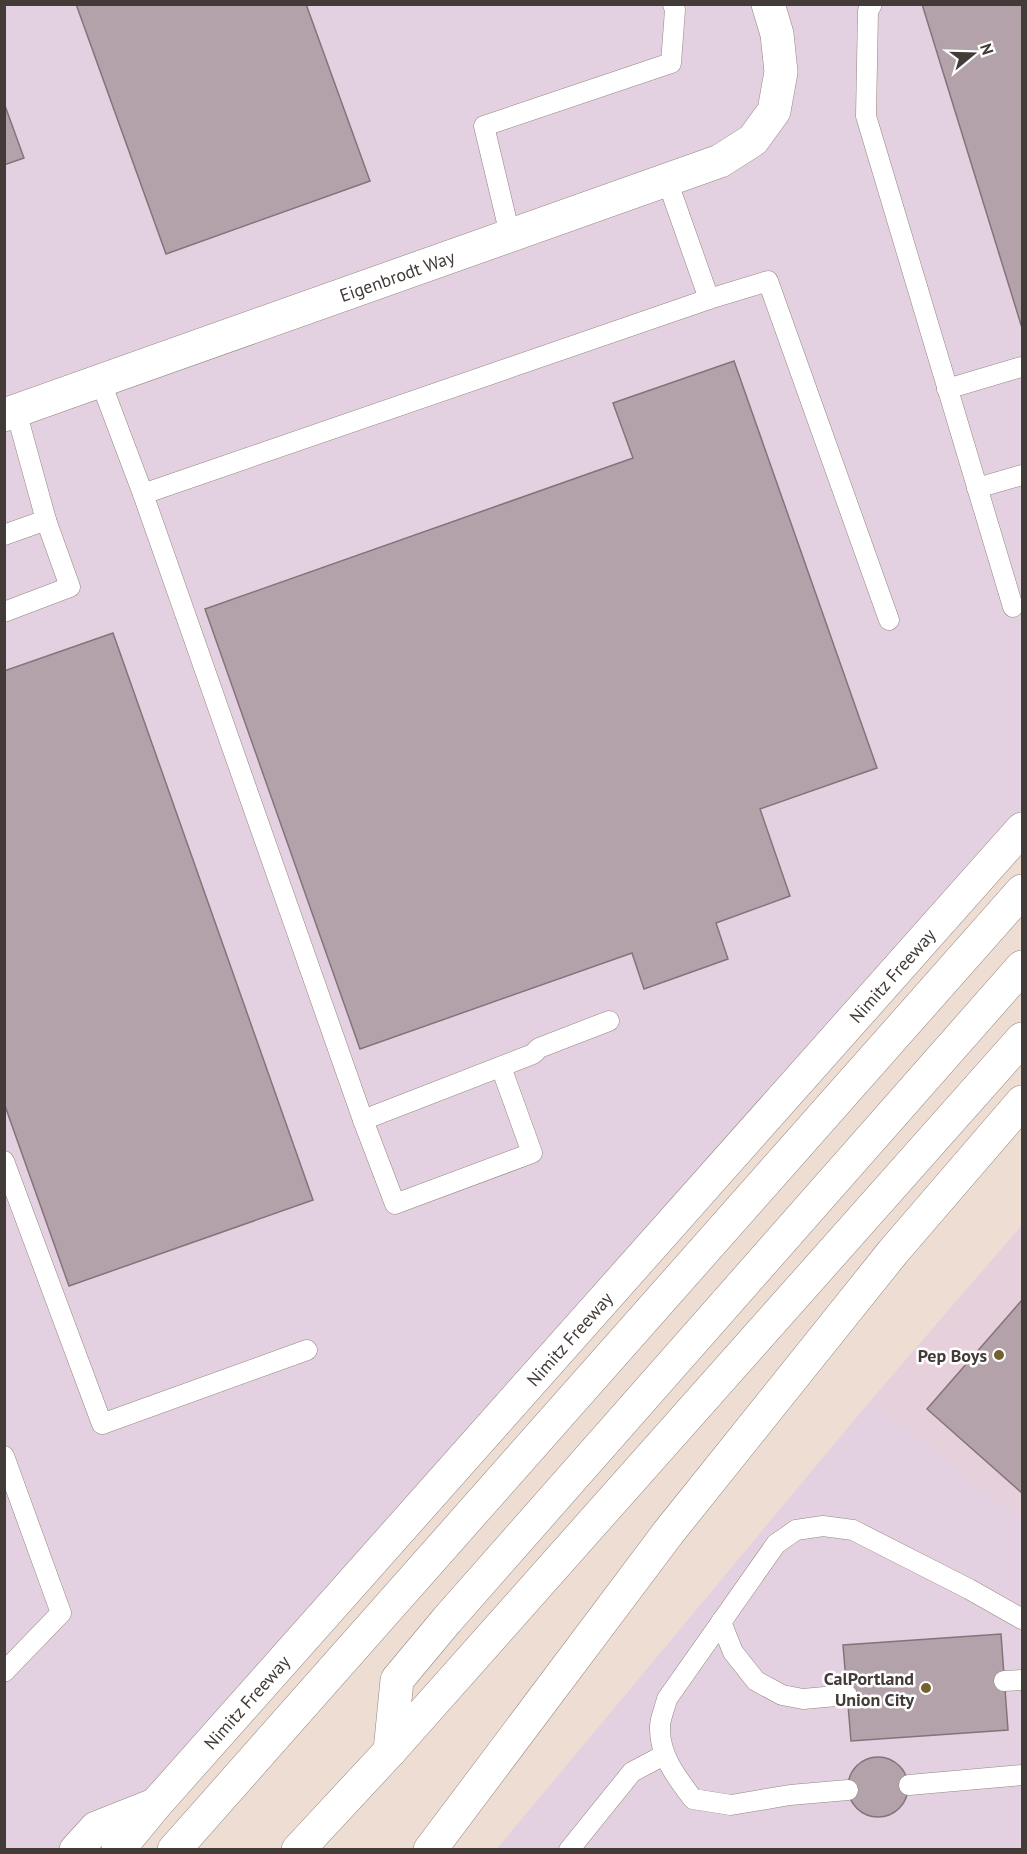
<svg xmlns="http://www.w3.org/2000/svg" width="1027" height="1854" font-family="'PT Sans',sans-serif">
  <rect width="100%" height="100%" fill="#edddd3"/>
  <polygon fill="#e6d0dc" points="1022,1225 1022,1520 871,1400"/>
  <g fill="#e3d0e1">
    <polygon points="5,5 1022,5 1022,829 118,1849 5,1850"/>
    <polygon points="871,1400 1022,1520 1022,1849 496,1850"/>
  </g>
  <g fill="#b3a2a9" stroke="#84747a" stroke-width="1.5">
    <polygon points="76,4 306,4 370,181 166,254"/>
    <polygon points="922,4 1022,4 1022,328"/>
    <polygon points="4,103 24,158 4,165"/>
    <polygon points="734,361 877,768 760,809 790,896 716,923 728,959 644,989 632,953 360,1049 205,609 633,458 613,403"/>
    <polygon points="113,633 313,1200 69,1286 4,1103 4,671"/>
    <polygon points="1022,1300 1022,1493 927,1409"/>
    <polygon points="1001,1634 1008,1730 851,1741 843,1645"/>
    <circle cx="878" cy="1787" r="30"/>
  </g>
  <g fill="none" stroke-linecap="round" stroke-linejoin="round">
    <defs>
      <g id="service">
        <polyline points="872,4 868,11 866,116 1013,607"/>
        <polyline points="667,180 709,299 768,281 889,620"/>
        <polyline points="510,235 484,126 671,63 675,10 673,4"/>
        <polyline points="100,380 143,494"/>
        <polyline points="947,389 1021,367"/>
        <polyline points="16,411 46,520"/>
        <polyline points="977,488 1022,475"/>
        <polyline points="4,535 46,520 70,587 4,612"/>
        <polyline points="609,1021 539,1048 533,1054 363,1120 143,494 709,299"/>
        <polyline points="363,1120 395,1204 532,1153 501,1067"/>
        <polyline points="4,1161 102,1424 307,1350"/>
        <polyline points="4,1456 61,1613 4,1672"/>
        <polyline points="721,1622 733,1652 756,1681 782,1695 803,1699 847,1695"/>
        <polyline points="1004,1681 1022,1680"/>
        <polyline points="909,1785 1022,1775"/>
        <path d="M848 1790 790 1795 731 1805 693 1799C677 1778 659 1755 660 1727 660 1718 665 1708 667 1699L776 1544 796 1530 823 1526 853 1530 969 1589 1022 1619"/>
        <polyline points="569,1850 632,1772 664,1755"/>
      </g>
      <g id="minor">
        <path id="s1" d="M4 415 720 161 753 140 774 111 781 72 777 34 768 4"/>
      </g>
      <g id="motorway">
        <polyline points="390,1751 397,1680 447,1620 1022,967"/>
        <polyline points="76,1850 96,1828 154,1805"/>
        <path id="s2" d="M118 1850 156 1804 1022 829"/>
        <polyline points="174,1850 1022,891"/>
        <polyline points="298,1850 390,1751 1022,1039"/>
        <polyline points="430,1850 668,1533 893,1252 1022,1102"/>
      </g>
    </defs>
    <use href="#service" stroke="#94867d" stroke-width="21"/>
    <use href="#minor" stroke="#94867d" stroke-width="34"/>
    <use href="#motorway" stroke="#94867d" stroke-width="34"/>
    <use href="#service" stroke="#fff" stroke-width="20"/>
    <use href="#minor" stroke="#fff" stroke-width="33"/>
    <use href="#motorway" stroke="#fff" stroke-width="33"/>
  </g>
  <g fill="#726230" stroke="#fff" stroke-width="2">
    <circle cx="999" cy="1355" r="6"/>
    <circle cx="926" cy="1688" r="6"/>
  </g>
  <g text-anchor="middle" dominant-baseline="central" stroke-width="5" stroke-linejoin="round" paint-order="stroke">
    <g font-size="18" fill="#423b37" stroke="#fff">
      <text stroke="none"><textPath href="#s1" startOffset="417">Eigenbrodt Way</textPath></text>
      <text stroke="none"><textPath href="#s2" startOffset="1168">Nimitz Freeway</textPath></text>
      <text stroke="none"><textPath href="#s2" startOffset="682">Nimitz Freeway</textPath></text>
      <text stroke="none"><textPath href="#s2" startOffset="196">Nimitz Freeway</textPath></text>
    </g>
    <g font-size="18" font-weight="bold" fill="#423b37" stroke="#fff" text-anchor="end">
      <text x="987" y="1355">Pep Boys</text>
      <text x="914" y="1678">CalPortland<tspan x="914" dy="21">Union City</tspan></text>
    </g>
  </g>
  <rect width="1027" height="1854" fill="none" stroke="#423b37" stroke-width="12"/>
  <g transform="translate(973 54) rotate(71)" stroke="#ffffff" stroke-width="4.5" paint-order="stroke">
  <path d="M0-4.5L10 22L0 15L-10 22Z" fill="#423b37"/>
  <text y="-9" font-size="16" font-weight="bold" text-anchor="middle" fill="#423b37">N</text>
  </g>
</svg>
